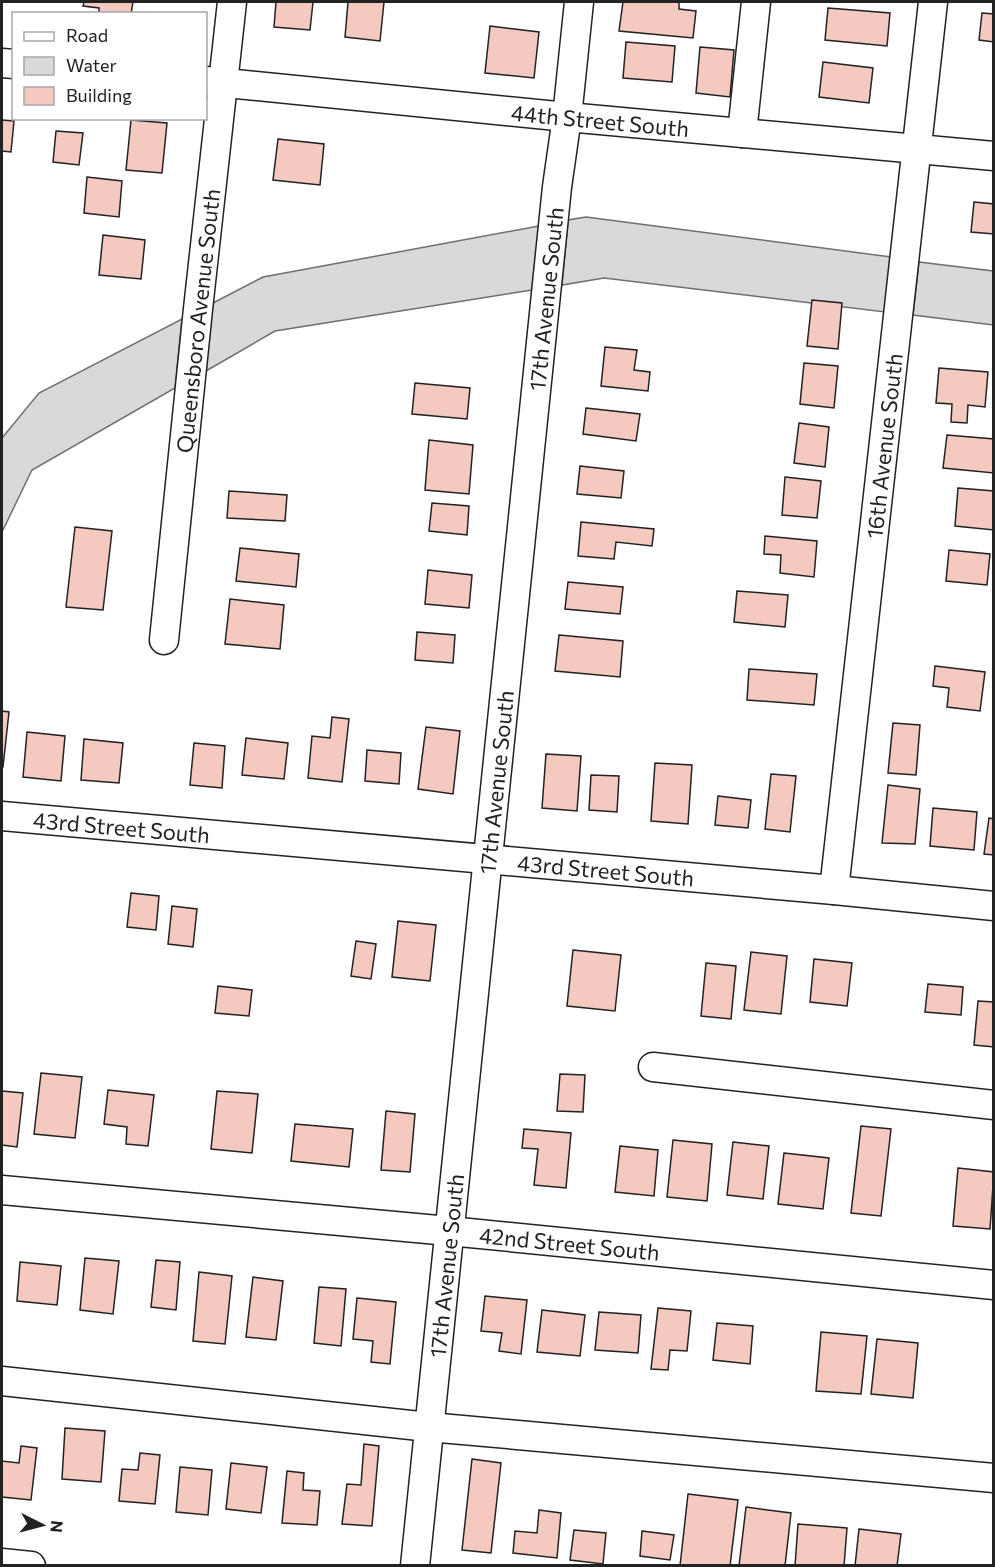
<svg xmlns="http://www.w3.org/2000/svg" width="995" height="1567" font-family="Commissioner,sans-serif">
  <rect width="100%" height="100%" fill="#fff"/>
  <g fill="#d9d9d9" stroke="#6f6f6f" stroke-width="1.5">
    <polygon points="586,217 891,257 885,312 604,278 562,285 568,220"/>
    <polygon points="539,226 532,290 275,331 206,371 213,303 263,277"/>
    <polygon points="919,262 993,271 993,325 913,315"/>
    <polygon points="182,319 175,388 32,470 2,532 2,438 39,393"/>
  </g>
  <g fill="#f3c9c0" stroke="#222" stroke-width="1.5">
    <polygon points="84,2 133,2 131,14 99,14 99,8 83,6"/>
    <polygon points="276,2 313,2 310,30 274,27"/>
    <polygon points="348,2 384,2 380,41 345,37"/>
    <polygon points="623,2 679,2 679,9 696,11 693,38 619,31"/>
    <polygon points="828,8 890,13 887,46 825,40"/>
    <polygon points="982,13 994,14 994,42 979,40"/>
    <polygon points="490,26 539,32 534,78 485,73"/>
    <polygon points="626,42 675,46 672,82 623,78"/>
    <polygon points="700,47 734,50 730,97 696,93"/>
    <polygon points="823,62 873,68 869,103 819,97"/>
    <polygon points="2,120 14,121 11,152 2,151"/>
    <polygon points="131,120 167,123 162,173 126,170"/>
    <polygon points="56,131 83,133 79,165 53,162"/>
    <polygon points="278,139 324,144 320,185 273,180"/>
    <polygon points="87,177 122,181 119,217 84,213"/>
    <polygon points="974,202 994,204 994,234 971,232"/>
    <polygon points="103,235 145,240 141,279 99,275"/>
    <polygon points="812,300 842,303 838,349 807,346"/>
    <polygon points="605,347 637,350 634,370 650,372 648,391 601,386"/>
    <polygon points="804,363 838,366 834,408 800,404"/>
    <polygon points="939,368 988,372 985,407 968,405 967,423 951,422 952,404 936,403"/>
    <polygon points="415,383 470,388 467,419 412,414"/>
    <polygon points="586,408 640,414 636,441 583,434"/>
    <polygon points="799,423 829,427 825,467 794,463"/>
    <polygon points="947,435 994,439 994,473 943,468"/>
    <polygon points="429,440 473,445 469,494 425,490"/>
    <polygon points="580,466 624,471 621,498 577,494"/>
    <polygon points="785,477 821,481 817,518 782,515"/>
    <polygon points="958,488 994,491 994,530 955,526"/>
    <polygon points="229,491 287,495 285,521 227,518"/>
    <polygon points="432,503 469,506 467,535 429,531"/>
    <polygon points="581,522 654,529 652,546 616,542 614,559 578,556"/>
    <polygon points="75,527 112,531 103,610 66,607"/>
    <polygon points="765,536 817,541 814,577 780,573 781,555 764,554"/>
    <polygon points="240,548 299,554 296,587 236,581"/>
    <polygon points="949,550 990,554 987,585 946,581"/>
    <polygon points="428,570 472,575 469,608 425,604"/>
    <polygon points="568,582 623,587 620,614 565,609"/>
    <polygon points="737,591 788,595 785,627 734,622"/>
    <polygon points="230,599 284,605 280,649 225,644"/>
    <polygon points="417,632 455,635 453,663 415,660"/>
    <polygon points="559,635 623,641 620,677 555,671"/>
    <polygon points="935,666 985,672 980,711 947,707 949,688 933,686"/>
    <polygon points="749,669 817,674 814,705 747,700"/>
    <polygon points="2,711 9,712 3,767 2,767"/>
    <polygon points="332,717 349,719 342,782 308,778 312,736 330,738"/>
    <polygon points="893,723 920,725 916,775 888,773"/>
    <polygon points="426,727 460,731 453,794 418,789"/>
    <polygon points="27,732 65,736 61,781 23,777"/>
    <polygon points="246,738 288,743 284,779 242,775"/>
    <polygon points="84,739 123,743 119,783 81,780"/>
    <polygon points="194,743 225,746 222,788 190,785"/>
    <polygon points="367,750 401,753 399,784 365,781"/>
    <polygon points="546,754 581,756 577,811 542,808"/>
    <polygon points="655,763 692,765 688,824 651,821"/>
    <polygon points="771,774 796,776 790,832 765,829"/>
    <polygon points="591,775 619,776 617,812 589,810"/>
    <polygon points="888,785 920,789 915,844 882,843"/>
    <polygon points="718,796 751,800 748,828 715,825"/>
    <polygon points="933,808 977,812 974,850 930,846"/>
    <polygon points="989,818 994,819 994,855 984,854"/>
    <polygon points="131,893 159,896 156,930 127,927"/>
    <polygon points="172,906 197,909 193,947 168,944"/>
    <polygon points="398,921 436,925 430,981 392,977"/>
    <polygon points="356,941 376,944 371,979 351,976"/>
    <polygon points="573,950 621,955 615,1011 567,1006"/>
    <polygon points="751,952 787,956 781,1014 744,1010"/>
    <polygon points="814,959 852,963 847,1006 810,1002"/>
    <polygon points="706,963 736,966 731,1019 701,1016"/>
    <polygon points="928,984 963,987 961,1015 925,1012"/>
    <polygon points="218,986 252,990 249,1016 215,1013"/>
    <polygon points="978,1001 994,1002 994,1047 974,1045"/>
    <polygon points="41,1073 82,1077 75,1138 34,1134"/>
    <polygon points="560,1074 585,1075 583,1112 557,1111"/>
    <polygon points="108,1090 154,1095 148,1146 126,1144 127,1127 104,1124"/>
    <polygon points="2,1091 23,1093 17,1147 2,1145"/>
    <polygon points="217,1091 258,1094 252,1153 211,1149"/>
    <polygon points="386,1111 415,1114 410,1172 381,1170"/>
    <polygon points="295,1124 353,1129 349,1167 291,1161"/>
    <polygon points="861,1126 891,1129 881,1216 851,1213"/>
    <polygon points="524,1129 571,1133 566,1188 534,1185 538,1149 522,1148"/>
    <polygon points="673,1140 712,1144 707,1201 667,1197"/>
    <polygon points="733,1142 769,1146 763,1199 727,1195"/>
    <polygon points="620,1146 658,1150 654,1196 615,1192"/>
    <polygon points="784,1153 829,1158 823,1209 778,1204"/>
    <polygon points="958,1168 994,1172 990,1229 953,1226"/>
    <polygon points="85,1258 119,1261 113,1314 80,1310"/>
    <polygon points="156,1260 180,1262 176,1310 151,1307"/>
    <polygon points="20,1262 61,1266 57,1305 17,1301"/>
    <polygon points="199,1272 232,1276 225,1344 193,1341"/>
    <polygon points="253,1277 283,1281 276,1340 246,1337"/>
    <polygon points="319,1287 346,1289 341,1346 314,1343"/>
    <polygon points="485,1296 527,1300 521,1354 499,1351 502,1333 481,1331"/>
    <polygon points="357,1298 396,1302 390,1364 371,1362 373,1341 353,1339"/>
    <polygon points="658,1308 691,1311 687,1351 670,1350 668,1370 651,1369"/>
    <polygon points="542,1310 585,1315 580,1356 537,1352"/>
    <polygon points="599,1312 641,1315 638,1353 595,1350"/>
    <polygon points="717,1323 753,1326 750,1364 713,1360"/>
    <polygon points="821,1332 867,1336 861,1394 816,1391"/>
    <polygon points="877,1339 918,1343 913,1398 871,1394"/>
    <polygon points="65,1428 105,1431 101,1482 62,1479"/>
    <polygon points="364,1444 379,1446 372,1526 342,1524 347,1484 361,1485"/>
    <polygon points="21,1446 37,1448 31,1500 2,1497 2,1461 19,1463"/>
    <polygon points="140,1453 160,1455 155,1504 119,1501 122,1469 138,1470"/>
    <polygon points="472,1459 501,1463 491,1553 462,1550"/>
    <polygon points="231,1463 267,1467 261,1513 226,1509"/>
    <polygon points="180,1467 212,1470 208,1515 176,1512"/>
    <polygon points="287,1471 304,1473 303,1490 320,1491 317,1525 282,1523"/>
    <polygon points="688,1494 738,1500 730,1566 680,1566"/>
    <polygon points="746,1507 791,1513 785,1566 739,1566"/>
    <polygon points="539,1510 561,1513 557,1558 513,1553 515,1531 537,1533"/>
    <polygon points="798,1524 847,1528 844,1566 795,1566"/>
    <polygon points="859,1529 901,1534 897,1566 855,1566"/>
    <polygon points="574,1530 606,1533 603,1564 570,1560"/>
    <polygon points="642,1531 674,1535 670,1560 640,1556"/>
  </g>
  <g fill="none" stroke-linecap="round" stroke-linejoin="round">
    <defs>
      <g id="minor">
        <polyline points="2,63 14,64"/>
        <path id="s1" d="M206 81 567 117 994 156"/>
        <polyline points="742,133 756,2"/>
        <path id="s2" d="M164 640 198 309 232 2"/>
        <path id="s3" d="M2 816 834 890 994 906"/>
        <path id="s4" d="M834 890 933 2"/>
        <polyline points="653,1067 994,1105"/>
        <path id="s5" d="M2 1190 449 1231 994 1285"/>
        <polyline points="2,1381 429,1427 994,1478"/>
        <polyline points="2,1563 31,1566"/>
        <path id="s6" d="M415 1566 557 187 567 117 579 2"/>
      </g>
    </defs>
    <use href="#minor" stroke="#222" stroke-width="31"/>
    <use href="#minor" stroke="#fff" stroke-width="28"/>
  </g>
  <g text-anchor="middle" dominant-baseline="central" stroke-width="4.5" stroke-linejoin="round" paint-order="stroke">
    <g font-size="22" fill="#222" stroke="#fff">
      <text stroke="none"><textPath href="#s1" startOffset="396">44th Street South</textPath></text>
      <text stroke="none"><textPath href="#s6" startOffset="1274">17th Avenue South</textPath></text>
      <text stroke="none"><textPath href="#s2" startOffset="321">Queensboro Avenue South</textPath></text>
      <text stroke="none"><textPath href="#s4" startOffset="447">16th Avenue South</textPath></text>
      <text stroke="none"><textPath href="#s6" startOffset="788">17th Avenue South</textPath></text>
      <text stroke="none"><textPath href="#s3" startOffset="120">43rd Street South</textPath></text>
      <text stroke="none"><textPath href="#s3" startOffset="606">43rd Street South</textPath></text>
      <text stroke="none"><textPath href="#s5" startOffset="570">42nd Street South</textPath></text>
      <text stroke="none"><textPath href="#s6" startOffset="302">17th Avenue South</textPath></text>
    </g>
  </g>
  <rect width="995" height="1567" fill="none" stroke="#222222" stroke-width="6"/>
  <rect x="12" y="12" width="195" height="108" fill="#ffffff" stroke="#a7a7a7" stroke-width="1.5"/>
  <rect x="24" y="32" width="30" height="9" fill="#ffffff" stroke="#a7a7a7" stroke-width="1.5"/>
  <text x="66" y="42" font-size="18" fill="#222222">Road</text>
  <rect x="24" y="57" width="30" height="18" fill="#d9d9d9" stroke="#a7a7a7" stroke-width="1.5"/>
  <text x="66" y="72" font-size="18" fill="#222222">Water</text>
  <rect x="24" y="87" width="30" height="18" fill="#f3c9c0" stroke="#a7a7a7" stroke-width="1.5"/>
  <text x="66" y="102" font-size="18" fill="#222222">Building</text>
  <g transform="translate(42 1525) rotate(96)" stroke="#ffffff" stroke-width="4.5" paint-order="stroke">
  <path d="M0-4.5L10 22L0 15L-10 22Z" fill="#222222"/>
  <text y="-9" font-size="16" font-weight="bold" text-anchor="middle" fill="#222222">N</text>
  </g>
</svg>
